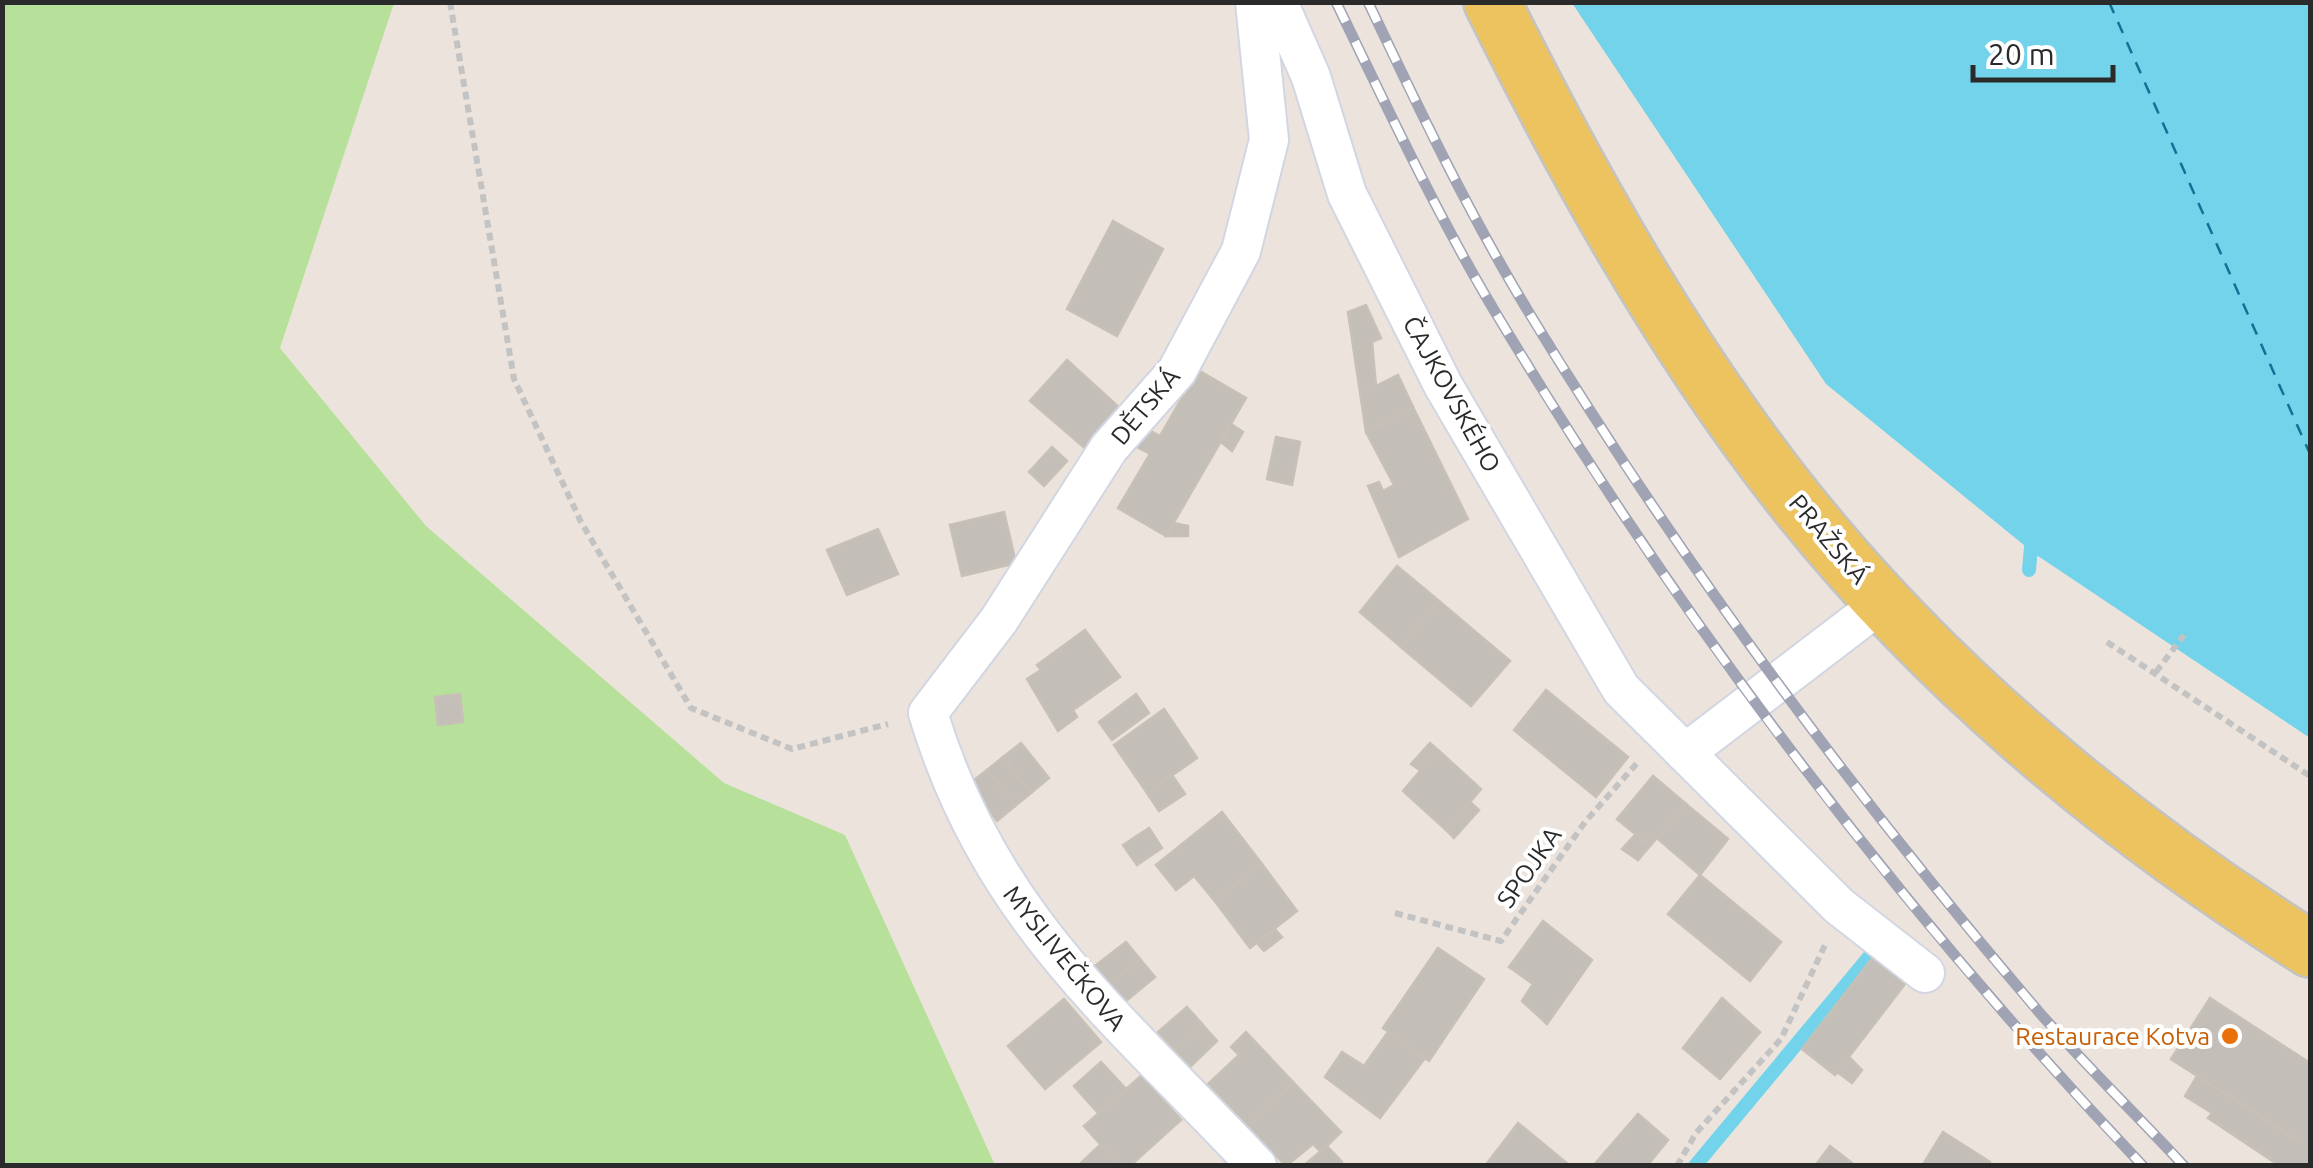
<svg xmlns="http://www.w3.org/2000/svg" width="2313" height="1168" font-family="Ubuntu,sans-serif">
  <rect width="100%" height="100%" fill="#ece4dc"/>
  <polygon fill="#b7e19a" points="2,3 394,3 280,348 426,526 724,783 845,835 995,1165 3,1165"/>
  <polygon fill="#72d3eb" points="1572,3 2310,3 2310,738 2035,554 1826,384"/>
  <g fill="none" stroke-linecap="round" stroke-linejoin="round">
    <g stroke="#72d3eb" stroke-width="14">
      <polyline points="2029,570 2032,536"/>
      <polyline points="1695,1166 1869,957"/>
    </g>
    <polyline stroke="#117297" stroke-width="2.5" stroke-dasharray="12 10" stroke-linecap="butt" points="2109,2 2310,454"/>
  </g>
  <g fill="#c4beb9" stroke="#c7c0b6" stroke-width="2.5">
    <polygon points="1113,221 1163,249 1117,336 1067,309"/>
    <polygon points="1366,305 1381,338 1372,342 1376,386 1398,375 1413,407 1366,432 1348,312"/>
    <polygon points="1067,360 1122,410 1087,450 1030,401"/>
    <polygon points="1198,370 1246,398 1166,536 1118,508 1150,454 1137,447 1147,429 1160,436"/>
    <polygon points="1413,407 1468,519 1399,557 1368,486 1379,482 1383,491 1394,485 1366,432"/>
    <polygon points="1231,424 1243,432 1232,451 1221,442"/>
    <polygon points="1276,437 1300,442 1292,485 1267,479"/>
    <polygon points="1052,447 1067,461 1044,486 1029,472"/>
    <polygon points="1004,512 1016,563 962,576 950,525"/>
    <polygon points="1174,523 1188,526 1188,536 1166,536"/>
    <polygon points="878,529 898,574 847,595 827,550"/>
    <polygon points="1397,566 1439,601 1401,647 1360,612"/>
    <polygon points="1439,601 1510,661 1471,706 1401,647"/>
    <polygon points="1085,630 1120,677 1073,710 1077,717 1058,731 1027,679 1041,670 1037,665"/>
    <polygon points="1546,690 1628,757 1596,797 1514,730"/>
    <polygon points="460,694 463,722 438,725 435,697"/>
    <polygon points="1136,694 1149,713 1112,740 1099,722"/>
    <polygon points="1164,709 1197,758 1147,793 1114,745"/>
    <polygon points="1021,743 1049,778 1031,793 1003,757"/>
    <polygon points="1430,743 1438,750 1420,770 1411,764"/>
    <polygon points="1438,750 1481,789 1446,830 1403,791"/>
    <polygon points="1003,757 1031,793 1015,806 987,770"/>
    <polygon points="987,770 1015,806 997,821 969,784"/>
    <polygon points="1172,775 1185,794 1159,811 1147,793"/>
    <polygon points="1653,776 1686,804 1650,846 1617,819"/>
    <polygon points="1470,802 1479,810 1454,838 1446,830"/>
    <polygon points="1686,804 1728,839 1700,875 1657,838"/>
    <polygon points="1222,812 1262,864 1214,900 1194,876 1176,890 1156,865"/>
    <polygon points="1149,828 1162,848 1137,865 1123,845"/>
    <polygon points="1635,835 1650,846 1638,860 1622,849"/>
    <polygon points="1262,864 1297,911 1250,948 1214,900"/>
    <polygon points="1700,875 1781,942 1750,981 1668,914"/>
    <polygon points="1543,921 1592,960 1547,1024 1522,1001 1533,984 1509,967"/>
    <polygon points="1275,929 1282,937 1264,951 1257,943"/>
    <polygon points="1126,942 1140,959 1106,987 1091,969"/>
    <polygon points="1438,948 1484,979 1429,1061 1383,1028"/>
    <polygon points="1873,957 1905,984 1835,1075 1802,1049"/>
    <polygon points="1140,959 1155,977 1121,1005 1106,987"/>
    <polygon points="1722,998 1760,1032 1720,1079 1683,1048"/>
    <polygon points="2210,998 2310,1063 2310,1148 2171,1059"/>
    <polygon points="1064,999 1101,1042 1045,1089 1008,1046"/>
    <polygon points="1187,1007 1202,1024 1175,1050 1158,1032"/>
    <polygon points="1202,1024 1217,1041 1191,1066 1175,1050"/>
    <polygon points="1246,1032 1293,1082 1248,1126 1208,1084 1239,1055 1231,1047"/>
    <polygon points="1388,1032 1425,1058 1380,1118 1325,1077 1342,1052 1364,1066"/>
    <polygon points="1848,1056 1862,1070 1852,1083 1837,1072"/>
    <polygon points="1101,1062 1126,1089 1098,1113 1074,1086"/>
    <polygon points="1142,1075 1181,1120 1130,1166 1120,1166 1084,1126"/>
    <polygon points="2197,1076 2310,1148 2310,1166 2280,1166 2208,1118 2212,1113 2185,1096"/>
    <polygon points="1293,1082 1341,1132 1321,1152 1313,1144 1286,1166 1248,1126"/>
    <polygon points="1638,1114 1668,1140 1647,1166 1593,1166"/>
    <polygon points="1518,1123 1568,1164 1485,1166"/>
    <polygon points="1943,1132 1990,1162 1988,1166 1922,1166"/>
    <polygon points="1101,1144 1120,1166 1083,1166 1081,1163"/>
    <polygon points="1327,1146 1342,1162 1338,1166 1303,1166"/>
    <polygon points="1830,1146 1852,1163 1850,1166 1815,1166"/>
  </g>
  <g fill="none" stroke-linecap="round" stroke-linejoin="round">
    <defs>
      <g id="minor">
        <path d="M1255 2 1269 140 1241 251 1177 371 1109 448 999 620 928 713C990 919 1117 1016 1257 1166"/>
        <polyline points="1278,2 1311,77 1347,194 1443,385 1621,689 1839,906 1925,973"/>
        <polyline points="1685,753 1883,602"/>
      </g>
      <path id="primary" d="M1492 2C1574 167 1667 335 1780 481 1924 668 2111 824 2310 949"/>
    </defs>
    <use href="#minor" stroke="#d2d6e2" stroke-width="42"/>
    <use href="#primary" stroke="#c3c3c3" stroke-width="60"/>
    <g stroke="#c3c3c3" stroke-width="6" stroke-dasharray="8 5" stroke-linecap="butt">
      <polyline points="450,2 514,379 581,522 691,708 792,749 888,724"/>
      <polyline points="2107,642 2310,776"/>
      <polyline points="2156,672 2184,635"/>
      <polyline points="1395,913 1501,941 1585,822 1639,761"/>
      <polyline points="1677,1166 1696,1133 1781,1039 1825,945"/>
    </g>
    <use href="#minor" stroke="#fff" stroke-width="38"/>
    <use href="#primary" stroke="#edc360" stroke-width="55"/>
    <defs>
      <g id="rail">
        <path d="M1336 2C1389 111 1440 222 1503 325 1687 630 1898 907 2143 1166"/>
        <path d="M1368 2C1418 107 1468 212 1528 311 1678 558 1851 792 2039 1012 2085 1065 2136 1114 2184 1166"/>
      </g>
    </defs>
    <use href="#rail" stroke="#9fa3b4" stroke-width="11"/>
    <use href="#rail" stroke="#fff" stroke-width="8" stroke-dasharray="22" stroke-linecap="butt"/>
  </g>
  <circle fill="#e8710a" stroke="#fff" stroke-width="4" cx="2230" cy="1036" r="10"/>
  <g text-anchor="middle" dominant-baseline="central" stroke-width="8" stroke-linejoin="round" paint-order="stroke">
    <g font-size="25" fill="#2a2a2a" stroke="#fff">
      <text transform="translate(1452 394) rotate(61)">ČAJKOVSKÉHO</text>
      <text transform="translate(1145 406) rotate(-50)">DĚTSKÁ</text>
      <text transform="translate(1829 539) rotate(50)">PRAŽSKÁ</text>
      <text transform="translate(1529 867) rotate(-55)">SPOJKA</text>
      <text transform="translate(1065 958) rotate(51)">MYSLIVEČKOVA</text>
    </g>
    <g font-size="25" fill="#c56008" stroke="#fff" text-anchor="end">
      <text x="2210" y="1036">Restaurace Kotva</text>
    </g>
  </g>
  <rect width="2313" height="1168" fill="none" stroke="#2a2a2a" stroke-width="10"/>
  <path d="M1973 65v15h140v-15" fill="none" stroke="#2a2a2a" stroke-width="5"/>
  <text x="1988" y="65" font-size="30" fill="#2a2a2a" stroke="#ffffff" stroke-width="8" paint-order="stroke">20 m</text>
</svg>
